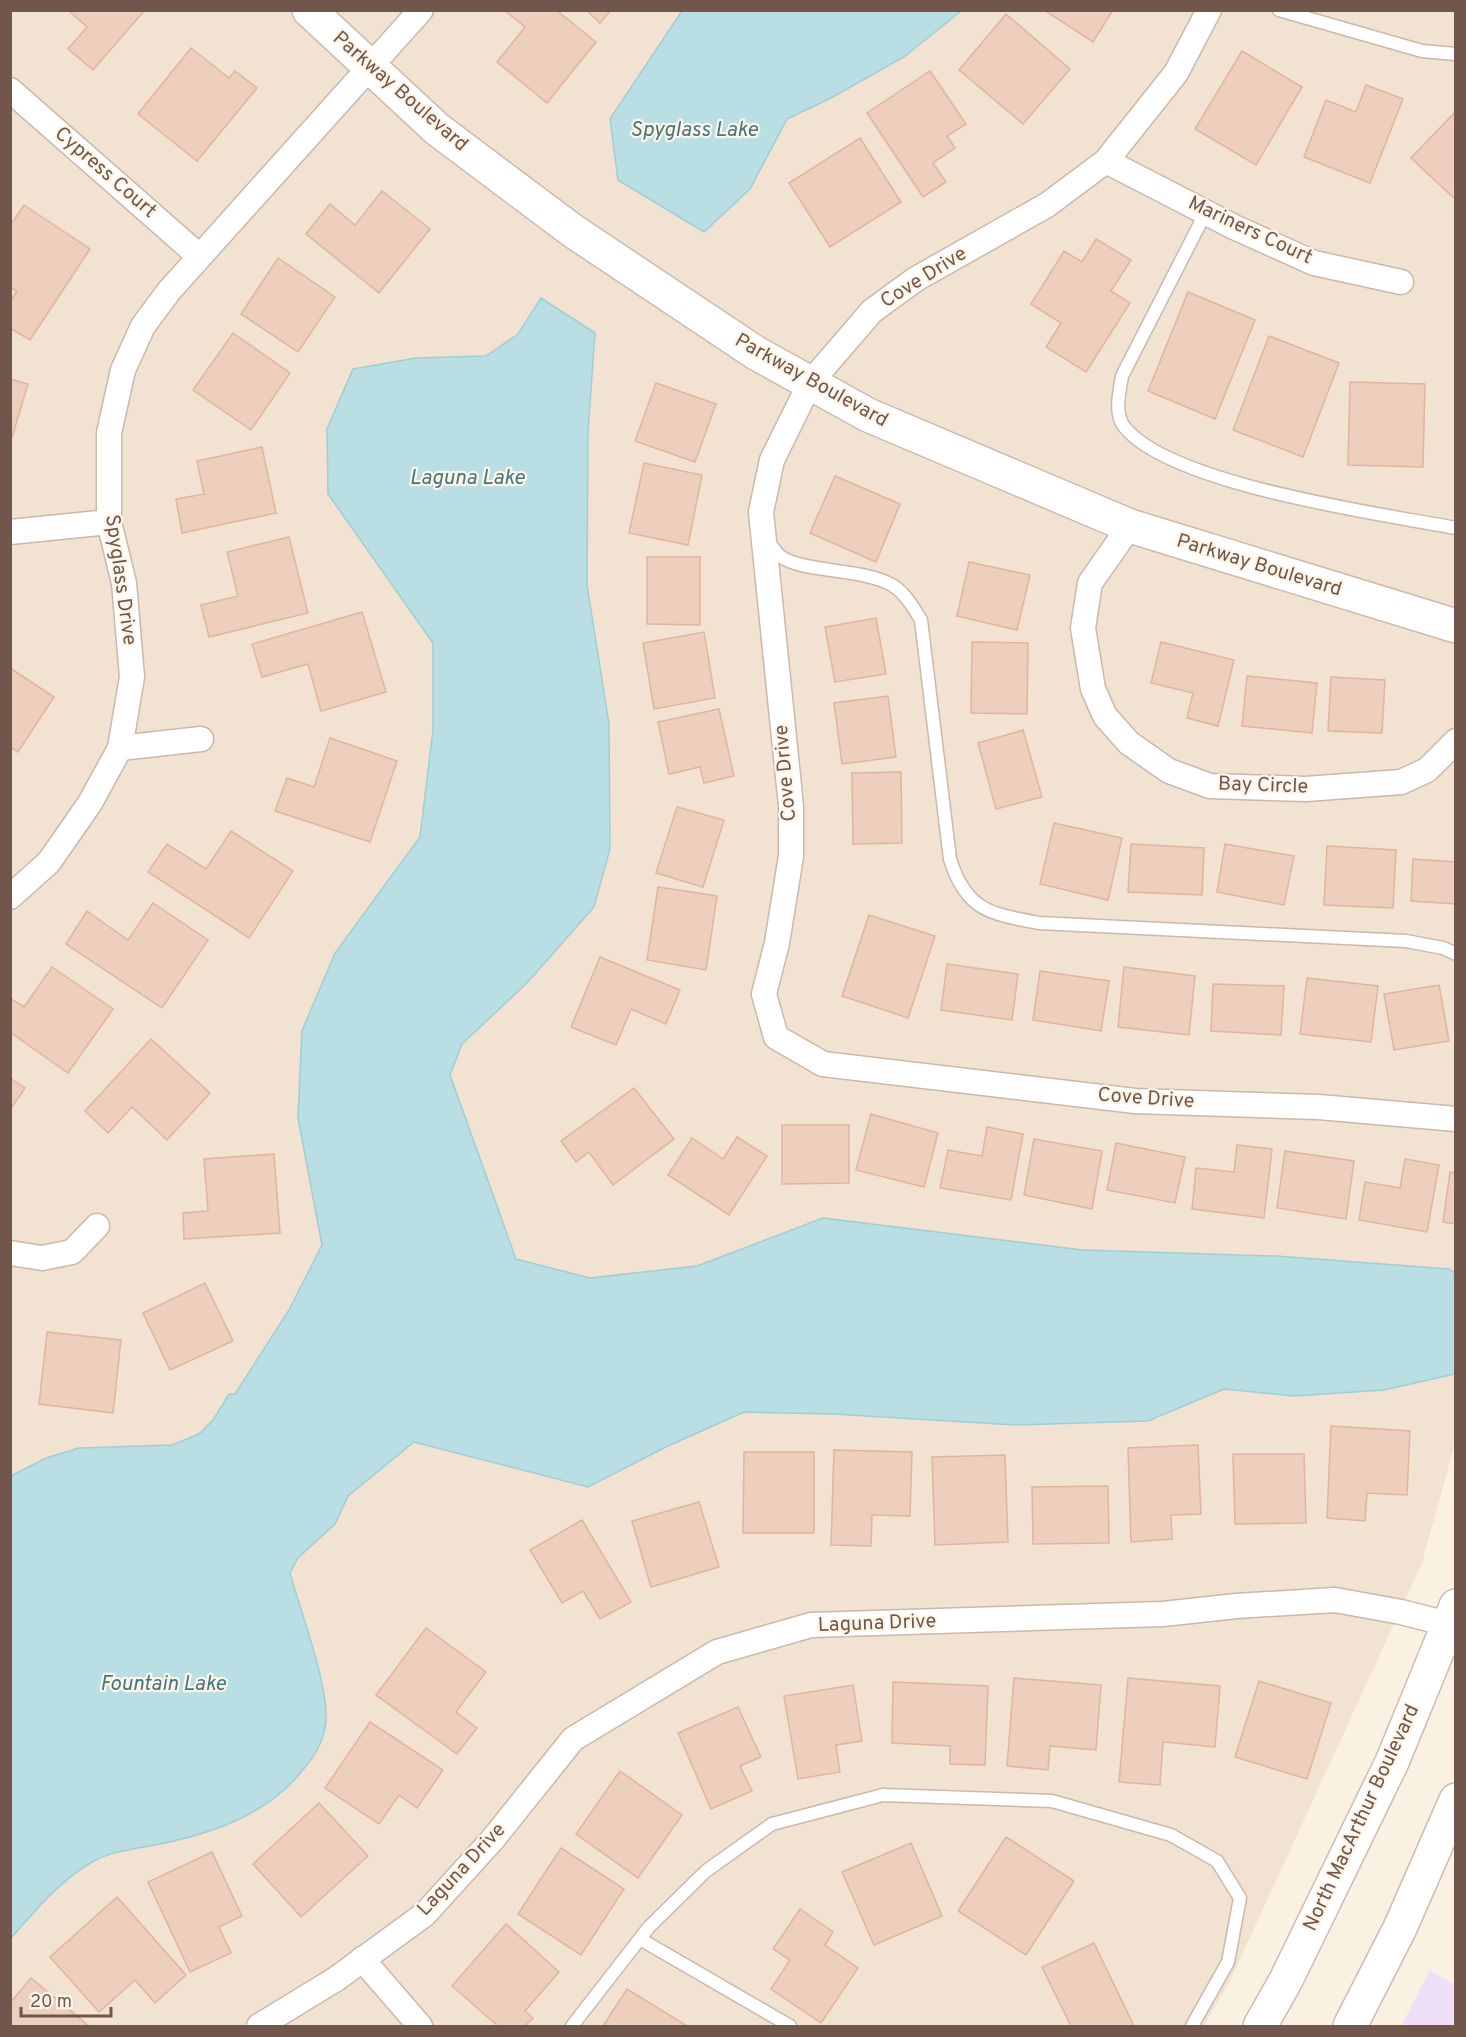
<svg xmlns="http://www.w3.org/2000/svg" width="1466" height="2037" font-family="Overpass,sans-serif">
  <rect width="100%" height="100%" fill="#fbf1e3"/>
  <polygon fill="#f2e2d2" points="11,11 1455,11 1455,1443 1422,1563 1230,1981 1204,2026 11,2026"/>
  <polygon fill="#eee0f7" points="1430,1970 1455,1985 1455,2026 1401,2026"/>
  <g fill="#b9dee3" stroke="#a0ced4" stroke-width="1.5">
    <polygon points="682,11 682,10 961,11 904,57 829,99 787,119 750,189 704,232 618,180 610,119"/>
    <path d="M541 298 595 333 588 431 587 585 609 724 610 849 594 907 527 983 462 1044 450 1075 516 1259 590 1278 697 1266 823 1218 1082 1250 1276 1256 1449 1269 1455 1273V1374L1384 1390 1294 1396 1224 1389 1148 1421 1016 1425 833 1414 744 1412 666 1447 588 1487 414 1442 348 1496 335 1524 298 1558 290 1573C301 1613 327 1680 326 1719 325 1740 315 1756 302 1771 266 1816 210 1834 155 1845 135 1849 112 1851 94 1861 62 1878 35 1911 11 1938V1476L46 1458 79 1448 172 1445 199 1434 213 1420 229 1394H235L289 1310 322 1245 298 1118 302 1031 335 953 420 837 433 730V643L328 494 327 429 353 369 416 358 486 356 518 334Z"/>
  </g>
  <g fill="#eecebd" stroke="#e0b59e" stroke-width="1.5">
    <polygon points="68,10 145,10 93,70 68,49 87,27"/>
    <polygon points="504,10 556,10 596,42 547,103 497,62 525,27"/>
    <polygon points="586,10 611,10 600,23"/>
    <polygon points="1044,10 1113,10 1093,42"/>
    <polygon points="1006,14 1070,69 1023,124 959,70"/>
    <polygon points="191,48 229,78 235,71 257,88 197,161 138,114"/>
    <polygon points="1242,51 1302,87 1256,165 1195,129"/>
    <polygon points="930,71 966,124 947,136 955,148 933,163 946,182 923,197 867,113"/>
    <polygon points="1366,85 1403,99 1370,183 1304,157 1326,100 1356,112"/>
    <polygon points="1456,111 1456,200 1411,158"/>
    <polygon points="860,138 901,202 830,247 789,183"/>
    <polygon points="382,191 430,229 379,293 306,234 330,204 355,225"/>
    <polygon points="24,205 90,249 30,340 10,328 10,302 17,291 10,287 10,226"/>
    <polygon points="1096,239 1131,260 1111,291 1130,303 1086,372 1046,347 1061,323 1031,304 1064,251 1082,262"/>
    <polygon points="278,258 335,297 298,352 241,314"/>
    <polygon points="1188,292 1255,320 1215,419 1148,391"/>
    <polygon points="233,333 290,373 251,430 193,390"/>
    <polygon points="1269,336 1339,363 1303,457 1233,430"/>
    <polygon points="10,379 28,384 10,444"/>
    <polygon points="1350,382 1425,384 1423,467 1348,465"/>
    <polygon points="656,383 716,404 695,462 635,441"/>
    <polygon points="262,447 276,513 182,533 176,499 204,494 197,461"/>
    <polygon points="644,463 702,475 688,545 629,533"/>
    <polygon points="835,476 900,504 876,562 810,533"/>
    <polygon points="289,537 308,613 209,637 201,605 238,596 227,552"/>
    <polygon points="647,557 700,557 700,625 647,624"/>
    <polygon points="969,562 1030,575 1017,630 957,616"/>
    <polygon points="362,612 386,692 321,711 308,664 262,677 252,644"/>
    <polygon points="876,618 886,674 835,682 825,627"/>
    <polygon points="704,632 715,698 654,709 643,643"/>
    <polygon points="972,642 1028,643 1027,714 971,713"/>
    <polygon points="1161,642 1234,660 1218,726 1187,718 1193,693 1151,683"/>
    <polygon points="10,668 54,697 18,752 10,747"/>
    <polygon points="1247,676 1317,683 1312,733 1242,726"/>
    <polygon points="1331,677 1385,680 1382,733 1328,731"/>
    <polygon points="888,696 896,757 842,764 834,703"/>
    <polygon points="719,709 734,776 704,783 700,767 669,774 658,722"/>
    <polygon points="1023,730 1042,797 996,809 978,743"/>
    <polygon points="330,738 397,761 370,842 275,811 287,778 314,787"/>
    <polygon points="901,772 902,843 853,844 852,773"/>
    <polygon points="677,807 724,820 703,887 656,873"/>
    <polygon points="1054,823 1122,838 1108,900 1040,884"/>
    <polygon points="231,831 293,871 249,938 148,872 167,844 206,869"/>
    <polygon points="1131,844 1204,848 1202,895 1128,892"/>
    <polygon points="1225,844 1294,856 1284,905 1217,892"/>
    <polygon points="1327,846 1396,850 1393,908 1324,905"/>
    <polygon points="1413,859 1456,862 1456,904 1411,901"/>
    <polygon points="658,887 717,896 706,970 647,960"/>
    <polygon points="153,903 208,940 162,1008 66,944 87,911 128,940"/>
    <polygon points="869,915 935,936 908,1018 842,996"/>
    <polygon points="600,957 680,990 666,1024 631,1009 616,1045 571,1027"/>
    <polygon points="947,964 1018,974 1012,1020 941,1010"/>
    <polygon points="52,967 113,1009 68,1073 10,1032 10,998 24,1007"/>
    <polygon points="1124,967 1195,976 1189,1035 1118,1027"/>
    <polygon points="1040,971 1109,981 1101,1031 1033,1020"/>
    <polygon points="1307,978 1378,986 1371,1042 1300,1034"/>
    <polygon points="1213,984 1284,986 1281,1035 1211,1031"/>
    <polygon points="1439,985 1449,1041 1394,1050 1384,994"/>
    <polygon points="151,1039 210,1093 167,1140 132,1107 108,1133 85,1111"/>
    <polygon points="10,1078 25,1088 10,1110"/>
    <polygon points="634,1088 674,1139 613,1185 589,1152 576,1162 561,1141"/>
    <polygon points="871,1114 938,1133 924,1187 856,1170"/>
    <polygon points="782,1125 849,1125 849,1183 782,1184"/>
    <polygon points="987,1127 1023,1134 1011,1200 940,1188 948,1150 982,1156"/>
    <polygon points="737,1137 767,1156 729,1215 668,1175 692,1138 723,1159"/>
    <polygon points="1034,1139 1102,1151 1092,1209 1024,1195"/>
    <polygon points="1116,1143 1185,1157 1175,1203 1107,1190"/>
    <polygon points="1237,1145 1272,1149 1264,1218 1192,1209 1196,1168 1234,1172"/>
    <polygon points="1285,1151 1354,1161 1346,1219 1277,1208"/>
    <polygon points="274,1154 280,1233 184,1239 183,1213 208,1211 204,1159"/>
    <polygon points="1405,1159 1439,1165 1427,1232 1359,1220 1365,1182 1400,1188"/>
    <polygon points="1450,1172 1456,1173 1456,1224 1443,1222"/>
    <polygon points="205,1283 233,1341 170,1370 143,1313"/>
    <polygon points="47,1332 121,1340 113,1413 39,1404"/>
    <polygon points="1331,1426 1410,1431 1407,1495 1367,1493 1365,1521 1327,1518"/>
    <polygon points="1198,1445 1201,1514 1171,1515 1172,1539 1131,1542 1128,1448"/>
    <polygon points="834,1450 912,1452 910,1516 872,1515 871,1546 831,1545"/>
    <polygon points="744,1452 814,1452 814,1533 743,1533"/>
    <polygon points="1233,1454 1304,1454 1306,1523 1235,1524"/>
    <polygon points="1005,1455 1008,1542 935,1545 932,1457"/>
    <polygon points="1108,1486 1109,1543 1033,1544 1032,1487"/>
    <polygon points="699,1502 719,1567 651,1587 632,1521"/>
    <polygon points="582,1520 631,1602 600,1619 583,1591 562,1603 530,1550"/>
    <polygon points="426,1628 486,1672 456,1712 477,1728 457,1754 376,1695"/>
    <polygon points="1014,1678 1101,1685 1096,1750 1050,1746 1048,1770 1007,1766"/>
    <polygon points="1128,1678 1220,1686 1215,1747 1163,1742 1160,1785 1119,1782"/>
    <polygon points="1259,1681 1331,1703 1307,1779 1235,1757"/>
    <polygon points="893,1682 988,1686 985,1765 950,1764 950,1746 892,1743"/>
    <polygon points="853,1685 862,1741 836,1745 840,1772 798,1779 784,1696"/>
    <polygon points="738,1707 761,1757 740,1766 752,1791 711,1809 678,1733"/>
    <polygon points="370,1722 443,1770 417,1808 399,1795 379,1824 325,1788"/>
    <polygon points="620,1771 682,1815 638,1878 576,1834"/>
    <polygon points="319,1803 368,1856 301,1917 253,1864"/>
    <polygon points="1006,1837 1074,1881 1026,1955 958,1911"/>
    <polygon points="911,1843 942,1916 874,1945 842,1872"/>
    <polygon points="561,1848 624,1889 581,1955 518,1914"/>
    <polygon points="212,1852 242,1916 219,1927 231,1953 190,1972 148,1882"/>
    <polygon points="117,1897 186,1975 155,2003 135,1980 99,2012 50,1957"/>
    <polygon points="800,1909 833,1932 825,1945 858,1968 821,2023 771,1989 790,1960 773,1949"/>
    <polygon points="506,1924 559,1972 525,2011 533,2018 525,2026 498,2026 452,1986"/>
    <polygon points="1094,1943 1134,2026 1071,2026 1042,1967"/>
    <polygon points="31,1978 89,2026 10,2026 10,2003"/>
    <polygon points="627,1989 687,2026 603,2026"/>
  </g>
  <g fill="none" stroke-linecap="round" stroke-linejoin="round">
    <defs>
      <g id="lane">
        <polyline points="1279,10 1422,51 1456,54"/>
        <path d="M1206 212 1122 376C1120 390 1114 411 1123 425 1165 484 1381 514 1456 528"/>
        <path d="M768 542C772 546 776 552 780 556 802 573 863 568 892 585 905 593 913 607 921 620L950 859C966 911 991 914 1039 923L1406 941 1443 948 1456 954"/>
        <polyline points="640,1939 790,2026"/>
        <polyline points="572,2026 649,1927 706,1871 772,1824 883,1795 1052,1801 1171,1835 1217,1861 1240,1898 1228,1962 1192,2026"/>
      </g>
      <g id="street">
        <polyline points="1209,10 1176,73 1106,161 1047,205 916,279 872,311 810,383 772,460 761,512 791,806 791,856 777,943 764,994 776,1037 823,1064 1135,1101 1319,1107 1456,1119"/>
        <polyline points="10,90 199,256"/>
        <polyline points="1106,161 1234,227 1314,263 1401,282"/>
        <polyline points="1130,526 1090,583 1083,628 1093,689 1105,716 1129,743 1169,771 1210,786 1306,789 1401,782 1427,770 1456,741"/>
        <polyline points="10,532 109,522"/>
        <polyline points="120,748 201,739"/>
        <polyline points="10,897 49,862 90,803 120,748 132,677 124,583 109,522 109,433 123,370 143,326 169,291 421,10"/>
        <polyline points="10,1253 42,1258 72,1252 97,1226"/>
        <polyline points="362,1959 420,2026"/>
        <polyline points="259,2026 336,1979 425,1914 493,1839 573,1739 717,1652 811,1625 1163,1614 1236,1606 1335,1600 1401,1612 1456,1626"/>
      </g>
      <g id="secondary">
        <polyline points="309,10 437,129 573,231 756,353 868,415 1130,526 1456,626"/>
        <polyline points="1260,2026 1286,1980 1392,1762 1456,1606"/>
        <polyline points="1350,2026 1400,1928 1456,1800"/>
      </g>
    </defs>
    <use href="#lane" stroke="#cbb8ab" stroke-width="15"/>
    <use href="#street" stroke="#cbb8ab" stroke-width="27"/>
    <use href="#secondary" stroke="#d0baab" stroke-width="36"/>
    <use href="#lane" stroke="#fff" stroke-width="12"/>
    <use href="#street" stroke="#fff" stroke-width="24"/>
    <use href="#secondary" stroke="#fff" stroke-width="33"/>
  </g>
  <g text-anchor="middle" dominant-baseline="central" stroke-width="4.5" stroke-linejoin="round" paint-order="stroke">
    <g font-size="20" fill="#71574b" stroke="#fef5e9">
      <text transform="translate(400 92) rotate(41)">Parkway Boulevard</text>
      <text transform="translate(105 173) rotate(41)">Cypress Court</text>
      <text transform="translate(1250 231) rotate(25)">Mariners Court</text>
      <text transform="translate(924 278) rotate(-32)">Cove Drive</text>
      <text transform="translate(811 381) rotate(29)">Parkway Boulevard</text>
      <text transform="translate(1259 566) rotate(17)">Parkway Boulevard</text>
      <text transform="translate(120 580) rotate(82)">Spyglass Drive</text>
      <text transform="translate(786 773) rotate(-95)">Cove Drive</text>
      <text transform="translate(1263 786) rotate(2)">Bay Circle</text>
      <text transform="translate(1146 1099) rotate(4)">Cove Drive</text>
      <text transform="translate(877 1624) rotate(-2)">Laguna Drive</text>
      <text transform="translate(1362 1818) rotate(-65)">North MacArthur Boulevard</text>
      <text transform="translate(462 1870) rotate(-47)">Laguna Drive</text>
    </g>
    <g font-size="21" font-style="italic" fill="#43767d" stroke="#fef5e9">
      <text x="694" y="130">Spyglass Lake</text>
      <text x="467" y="478">Laguna Lake</text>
      <text x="163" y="1684">Fountain Lake</text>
    </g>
  </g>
  <rect width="1466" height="2037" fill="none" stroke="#71574b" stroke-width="24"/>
  <path d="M21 2007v9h90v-9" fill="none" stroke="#71574b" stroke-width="3"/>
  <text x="30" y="2007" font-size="18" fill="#71574b" stroke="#fef5e9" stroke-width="4.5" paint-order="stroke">20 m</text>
</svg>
